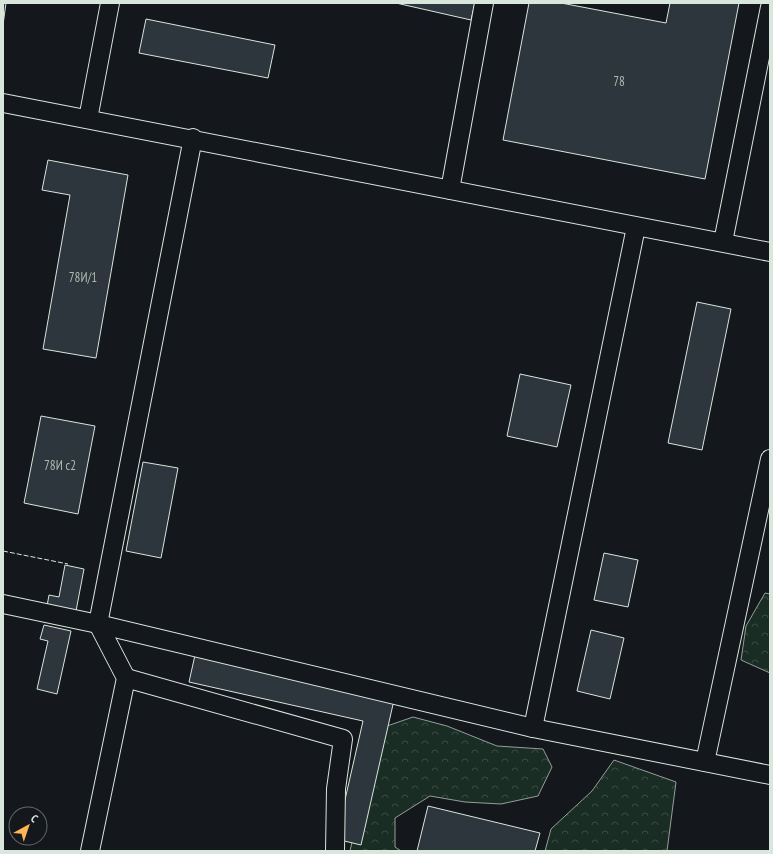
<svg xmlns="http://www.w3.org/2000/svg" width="773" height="854" font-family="'PT Sans Narrow',sans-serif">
  <defs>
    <pattern id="forest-crowns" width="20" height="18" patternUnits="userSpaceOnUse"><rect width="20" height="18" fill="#1a2d24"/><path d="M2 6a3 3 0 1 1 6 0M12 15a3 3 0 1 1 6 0" fill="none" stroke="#3b4b43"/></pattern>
  </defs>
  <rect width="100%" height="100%" fill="#14181c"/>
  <g fill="url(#forest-crowns)" stroke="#939e99">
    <polygon points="765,593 770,594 770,673 741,660 746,626"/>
    <polygon points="413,717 447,726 497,746 543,749 552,767 538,796 501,804 465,802 430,796 395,818 395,847 401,851 350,851 366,780 387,726"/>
    <polygon points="614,760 676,782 667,851 545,851 551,829 592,791"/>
  </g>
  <g fill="#2c363c" stroke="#d8e6dc">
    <polygon points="3,3 6,3 3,25"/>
    <polygon points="396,3 475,3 471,20"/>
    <polygon points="529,3 561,3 666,23 670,3 739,3 705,179 503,140"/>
    <polygon points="146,19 275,45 268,78 139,53"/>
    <polygon points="48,160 128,175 96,358 43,349 70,195 42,190"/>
    <polygon points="697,302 731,309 702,450 668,443"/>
    <polygon points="520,374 571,385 557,447 507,436"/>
    <polygon points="41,416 95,426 78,514 24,503"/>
    <polygon points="143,462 178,468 161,558 126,551"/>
    <polygon points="604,553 638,560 628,607 594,600"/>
    <polygon points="65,565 84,569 76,611 47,606 49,595 59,597"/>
    <polygon points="44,625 71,631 57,694 37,689 48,641 40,639"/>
    <polygon points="591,630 624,638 610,699 577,691"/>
    <polygon points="195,655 394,700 361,845 336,839 363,721 189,682"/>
    <polygon points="428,806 540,833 535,851 417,851"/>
  </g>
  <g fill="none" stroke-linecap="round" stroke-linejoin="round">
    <defs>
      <g id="minor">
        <polyline points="3,103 770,252"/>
        <polyline points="88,119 110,3"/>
        <polyline points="450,190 484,3"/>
        <polyline points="723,242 770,7"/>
        <polyline points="3,604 98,624 533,728 770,775"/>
        <polyline points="126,678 343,739 336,789 335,851"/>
        <polyline points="533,728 636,227"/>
        <polyline points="705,762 770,459"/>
        <polyline points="90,851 126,678 98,624 193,138"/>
      </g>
    </defs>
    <use href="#minor" stroke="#d8e6dc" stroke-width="20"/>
    <use href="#minor" stroke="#14181c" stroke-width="18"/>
    <polyline stroke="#d8e6dc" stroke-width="1" stroke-dasharray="5 2" stroke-linecap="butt" points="3,551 68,564"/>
  </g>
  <g text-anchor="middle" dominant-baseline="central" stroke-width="3" stroke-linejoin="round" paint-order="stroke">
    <g font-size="13" fill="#adbab4">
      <text x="619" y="81">78</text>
      <text x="83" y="277">78И/1</text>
      <text x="60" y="465">78И с2</text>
    </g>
  </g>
  <rect width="773" height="854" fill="none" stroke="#d8e6dc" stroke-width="8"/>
  <g transform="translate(28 826) rotate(40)"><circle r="19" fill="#14181c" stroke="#626a69"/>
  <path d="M0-3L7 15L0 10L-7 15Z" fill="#ffb74d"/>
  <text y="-6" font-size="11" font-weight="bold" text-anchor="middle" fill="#d8e6dc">С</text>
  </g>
</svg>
